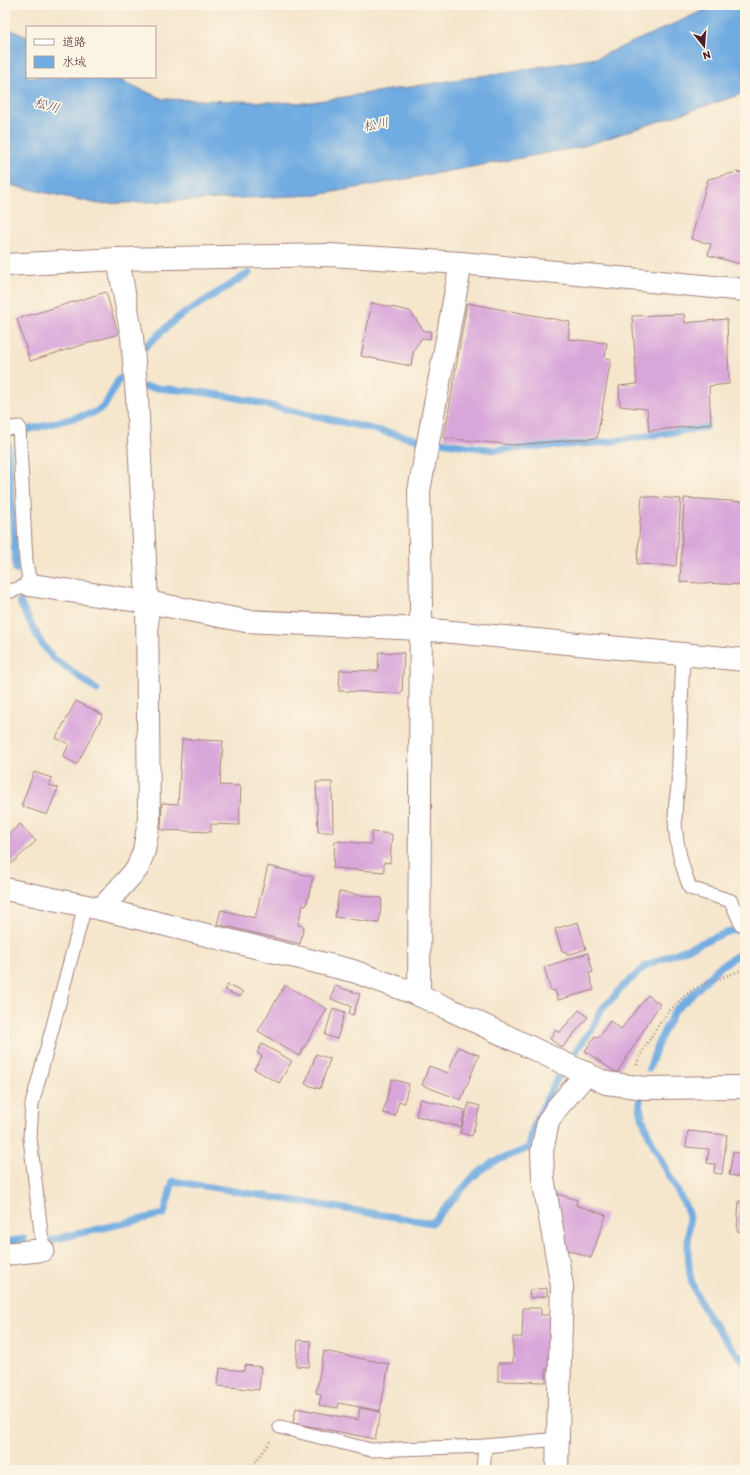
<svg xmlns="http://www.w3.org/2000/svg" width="750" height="1475" font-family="Itim,'Klee One',sans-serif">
  <rect width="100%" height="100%" fill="#fcf5e5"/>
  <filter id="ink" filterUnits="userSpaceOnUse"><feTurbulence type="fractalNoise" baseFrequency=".025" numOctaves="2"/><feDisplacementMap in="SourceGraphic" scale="8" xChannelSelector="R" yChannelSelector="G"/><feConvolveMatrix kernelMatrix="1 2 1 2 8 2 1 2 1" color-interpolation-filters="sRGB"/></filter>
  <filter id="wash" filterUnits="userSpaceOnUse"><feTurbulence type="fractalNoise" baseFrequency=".012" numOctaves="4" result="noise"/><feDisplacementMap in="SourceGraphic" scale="16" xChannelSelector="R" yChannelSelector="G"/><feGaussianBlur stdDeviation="0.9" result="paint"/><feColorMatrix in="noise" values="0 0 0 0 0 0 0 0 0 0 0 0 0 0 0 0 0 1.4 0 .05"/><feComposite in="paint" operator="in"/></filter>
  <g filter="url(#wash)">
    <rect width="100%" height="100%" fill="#f5e6cc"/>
    <polygon fill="#70abe1" stroke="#5d6586" points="721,5 745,5 745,93 581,147 317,195 99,204 5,184 5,27 27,37 27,77 113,77 163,99 305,103 597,58 707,9"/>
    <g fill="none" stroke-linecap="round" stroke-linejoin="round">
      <g stroke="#70abe1" stroke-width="7">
        <polyline points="145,347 177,318 249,273"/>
        <polyline points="145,387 201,392 233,397 420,440"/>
        <polyline points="27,430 93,413 104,407 119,379"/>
        <polyline points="440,442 494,450 608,442 706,427"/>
        <polyline points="8,444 16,570"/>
        <polyline points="20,602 21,605 40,641 52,657 97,690"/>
        <polyline points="573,1055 595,1024 600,1011 616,995 618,991 647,965 723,934 741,928 745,929"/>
        <polyline points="649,1069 659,1041 675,1010 689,998 717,969 745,950"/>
        <path d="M640 1100C637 1125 677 1186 688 1212 691 1221 687 1243 688 1254 689 1262 689 1271 691 1279 699 1309 725 1340 745 1363"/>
        <polyline points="51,1240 164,1214 173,1181 432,1223 473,1177 493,1162 529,1148 534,1124 559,1075"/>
        <polyline points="5,1242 24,1239"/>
      </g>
    </g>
    <g id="blocks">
      <g fill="#d9a6da">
        <polygon points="737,172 745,174 744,265 708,255 711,244 691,239 708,179"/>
        <polygon points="106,292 118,334 30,361 17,319"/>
        <polygon points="372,303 410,311 424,331 431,331 430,339 422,338 414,349 411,366 361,356"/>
        <polygon points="467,303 570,322 568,339 607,343 605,358 611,359 597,438 514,445 444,438"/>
        <polygon points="684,314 685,323 727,319 729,384 709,386 711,424 649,431 647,409 620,406 619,386 637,384 632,316"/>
        <polygon points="642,496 681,499 676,566 637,564"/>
        <polygon points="684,498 745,502 745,585 680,582"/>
        <polygon points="379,652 404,653 402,693 339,691 340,670 378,671"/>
        <polygon points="76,701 103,715 77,764 63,757 69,744 56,738"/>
        <polygon points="182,739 223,741 220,785 241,786 239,825 211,824 211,832 161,830 162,803 178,804"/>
        <polygon points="34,772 52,778 49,785 58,788 47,815 21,806"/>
        <polygon points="316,782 332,782 333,832 318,832"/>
        <polygon points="743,819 745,819 745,845 744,845"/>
        <polygon points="20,824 36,841 9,866 5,861 5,838"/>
        <polygon points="372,832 392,834 390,863 384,862 384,872 333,868 335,841 371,844"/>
        <polygon points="268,866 313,877 306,906 303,905 298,925 304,926 300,944 217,924 221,910 255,918"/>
        <polygon points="339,892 382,898 379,923 335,917"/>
        <polygon points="578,922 586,949 567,955 566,952 562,951 555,929"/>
        <polygon points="588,953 593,972 589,973 594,990 558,1000 555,990 551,991 544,967"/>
        <polygon points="227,985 243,992 240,997 225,990"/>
        <polygon points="285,985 327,1009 299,1056 258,1031"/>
        <polygon points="335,986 360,994 353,1015 349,1014 351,1006 331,999"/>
        <polygon points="648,995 660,1004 617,1073 585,1051 595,1036 598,1038 610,1021 621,1029"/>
        <polygon points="333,1008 345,1012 337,1039 325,1035"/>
        <polygon points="579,1010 588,1017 562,1048 550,1039 556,1030 559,1033"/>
        <polygon points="262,1044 292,1061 279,1083 254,1069 262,1056 257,1053"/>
        <polygon points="458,1047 479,1055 461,1100 422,1085 429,1066 448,1073"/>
        <polygon points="316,1054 330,1059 320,1089 305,1084"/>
        <polygon points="392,1079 409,1084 404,1103 399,1101 395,1116 383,1113"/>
        <polygon points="420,1099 465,1110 461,1127 416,1116"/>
        <polygon points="469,1103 480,1106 472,1136 460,1133"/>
        <polygon points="688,1131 727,1135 722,1174 714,1173 715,1164 707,1163 709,1149 686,1147"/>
        <polygon points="733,1152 745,1154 745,1178 729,1175"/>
        <polygon points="548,1191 577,1200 576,1205 606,1215 591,1258 562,1248"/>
        <polygon points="739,1201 745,1201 745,1232 737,1231"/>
        <polygon points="547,1288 547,1296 530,1298 529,1290"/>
        <polygon points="523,1308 541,1308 541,1315 554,1315 554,1369 546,1369 546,1382 498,1381 498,1363 513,1363 513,1337 522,1337"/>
        <polygon points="298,1340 311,1341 309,1367 296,1366"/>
        <polygon points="324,1351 389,1364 380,1411 339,1403 338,1408 319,1405 321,1394 316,1393"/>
        <polygon points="245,1365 261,1367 259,1390 218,1386 220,1368 244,1371"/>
        <polygon points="296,1408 358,1420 360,1408 381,1412 375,1439 293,1423"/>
      </g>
    </g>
  </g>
  <g filter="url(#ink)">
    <use href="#blocks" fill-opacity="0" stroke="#a0827c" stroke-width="1"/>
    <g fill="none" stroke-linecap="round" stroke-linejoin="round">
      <defs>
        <g id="service">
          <polyline points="5,429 19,427 26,561 30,585 11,591 5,589"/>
          <path d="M683 654 678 787C671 823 677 854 690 888L731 901 741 924H745"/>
          <polyline points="43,1250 30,1138 32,1104 85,906"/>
          <polyline points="280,1427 371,1450 485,1446 558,1439"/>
          <polyline points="483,1470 485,1446"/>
        </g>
        <g id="minor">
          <polyline points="30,585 147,602 246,621 421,629 745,660"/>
          <polyline points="5,889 101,909 353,971 419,995 606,1083 645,1088 745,1087"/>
          <polyline points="101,909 137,869 144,851 149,821 147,602 137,397 132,337 118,259"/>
          <polyline points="419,995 421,603 419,491 461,263"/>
          <polyline points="5,1254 43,1250"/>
          <polyline points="557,1470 562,1286 543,1178 542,1151 548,1122 556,1109 587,1073"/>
        </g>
        <polyline id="tertiary" points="5,265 118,259 330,255 461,263 745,290"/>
      </defs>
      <use href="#service" stroke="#a0827c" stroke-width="15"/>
      <use href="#minor" stroke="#a0827c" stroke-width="24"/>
      <use href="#tertiary" stroke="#a0827c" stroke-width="24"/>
      <g stroke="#a0827c" stroke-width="2.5" stroke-dasharray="1 3" stroke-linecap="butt">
        <path d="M637 1065 638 1060C653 1032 669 1004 698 987 713 980 730 975 745 969"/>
        <polyline points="248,1470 250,1470 271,1440"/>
      </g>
      <use href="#service" stroke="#fff" stroke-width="13"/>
      <use href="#minor" stroke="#fff" stroke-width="22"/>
      <use href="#tertiary" stroke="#fff" stroke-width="22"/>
    </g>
  </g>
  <g text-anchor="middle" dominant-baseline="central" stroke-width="3.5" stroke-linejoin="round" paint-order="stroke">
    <g font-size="13" font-style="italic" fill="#57506b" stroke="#fcf5e5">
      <text transform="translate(47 105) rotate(17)">松川</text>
      <text transform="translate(376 124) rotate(-11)">松川</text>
    </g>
  </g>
  <rect width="750" height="1475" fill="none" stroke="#fcf5e5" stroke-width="20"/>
  <rect x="26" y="26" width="130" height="52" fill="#fcf5e5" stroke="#b59f9b"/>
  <rect x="34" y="39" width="20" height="6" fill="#ffffff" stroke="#b59f9b"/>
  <text x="62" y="46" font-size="12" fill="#4a1f2b">道路</text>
  <rect x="34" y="56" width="20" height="12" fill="#70abe1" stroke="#b59f9b"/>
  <text x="62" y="66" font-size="12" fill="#4a1f2b">水域</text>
  <g transform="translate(704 46) rotate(163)" stroke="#fcf5e5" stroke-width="3" paint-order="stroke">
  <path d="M0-3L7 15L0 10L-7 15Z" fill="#4a1f2b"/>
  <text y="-6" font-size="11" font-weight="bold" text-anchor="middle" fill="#4a1f2b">N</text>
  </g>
</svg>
